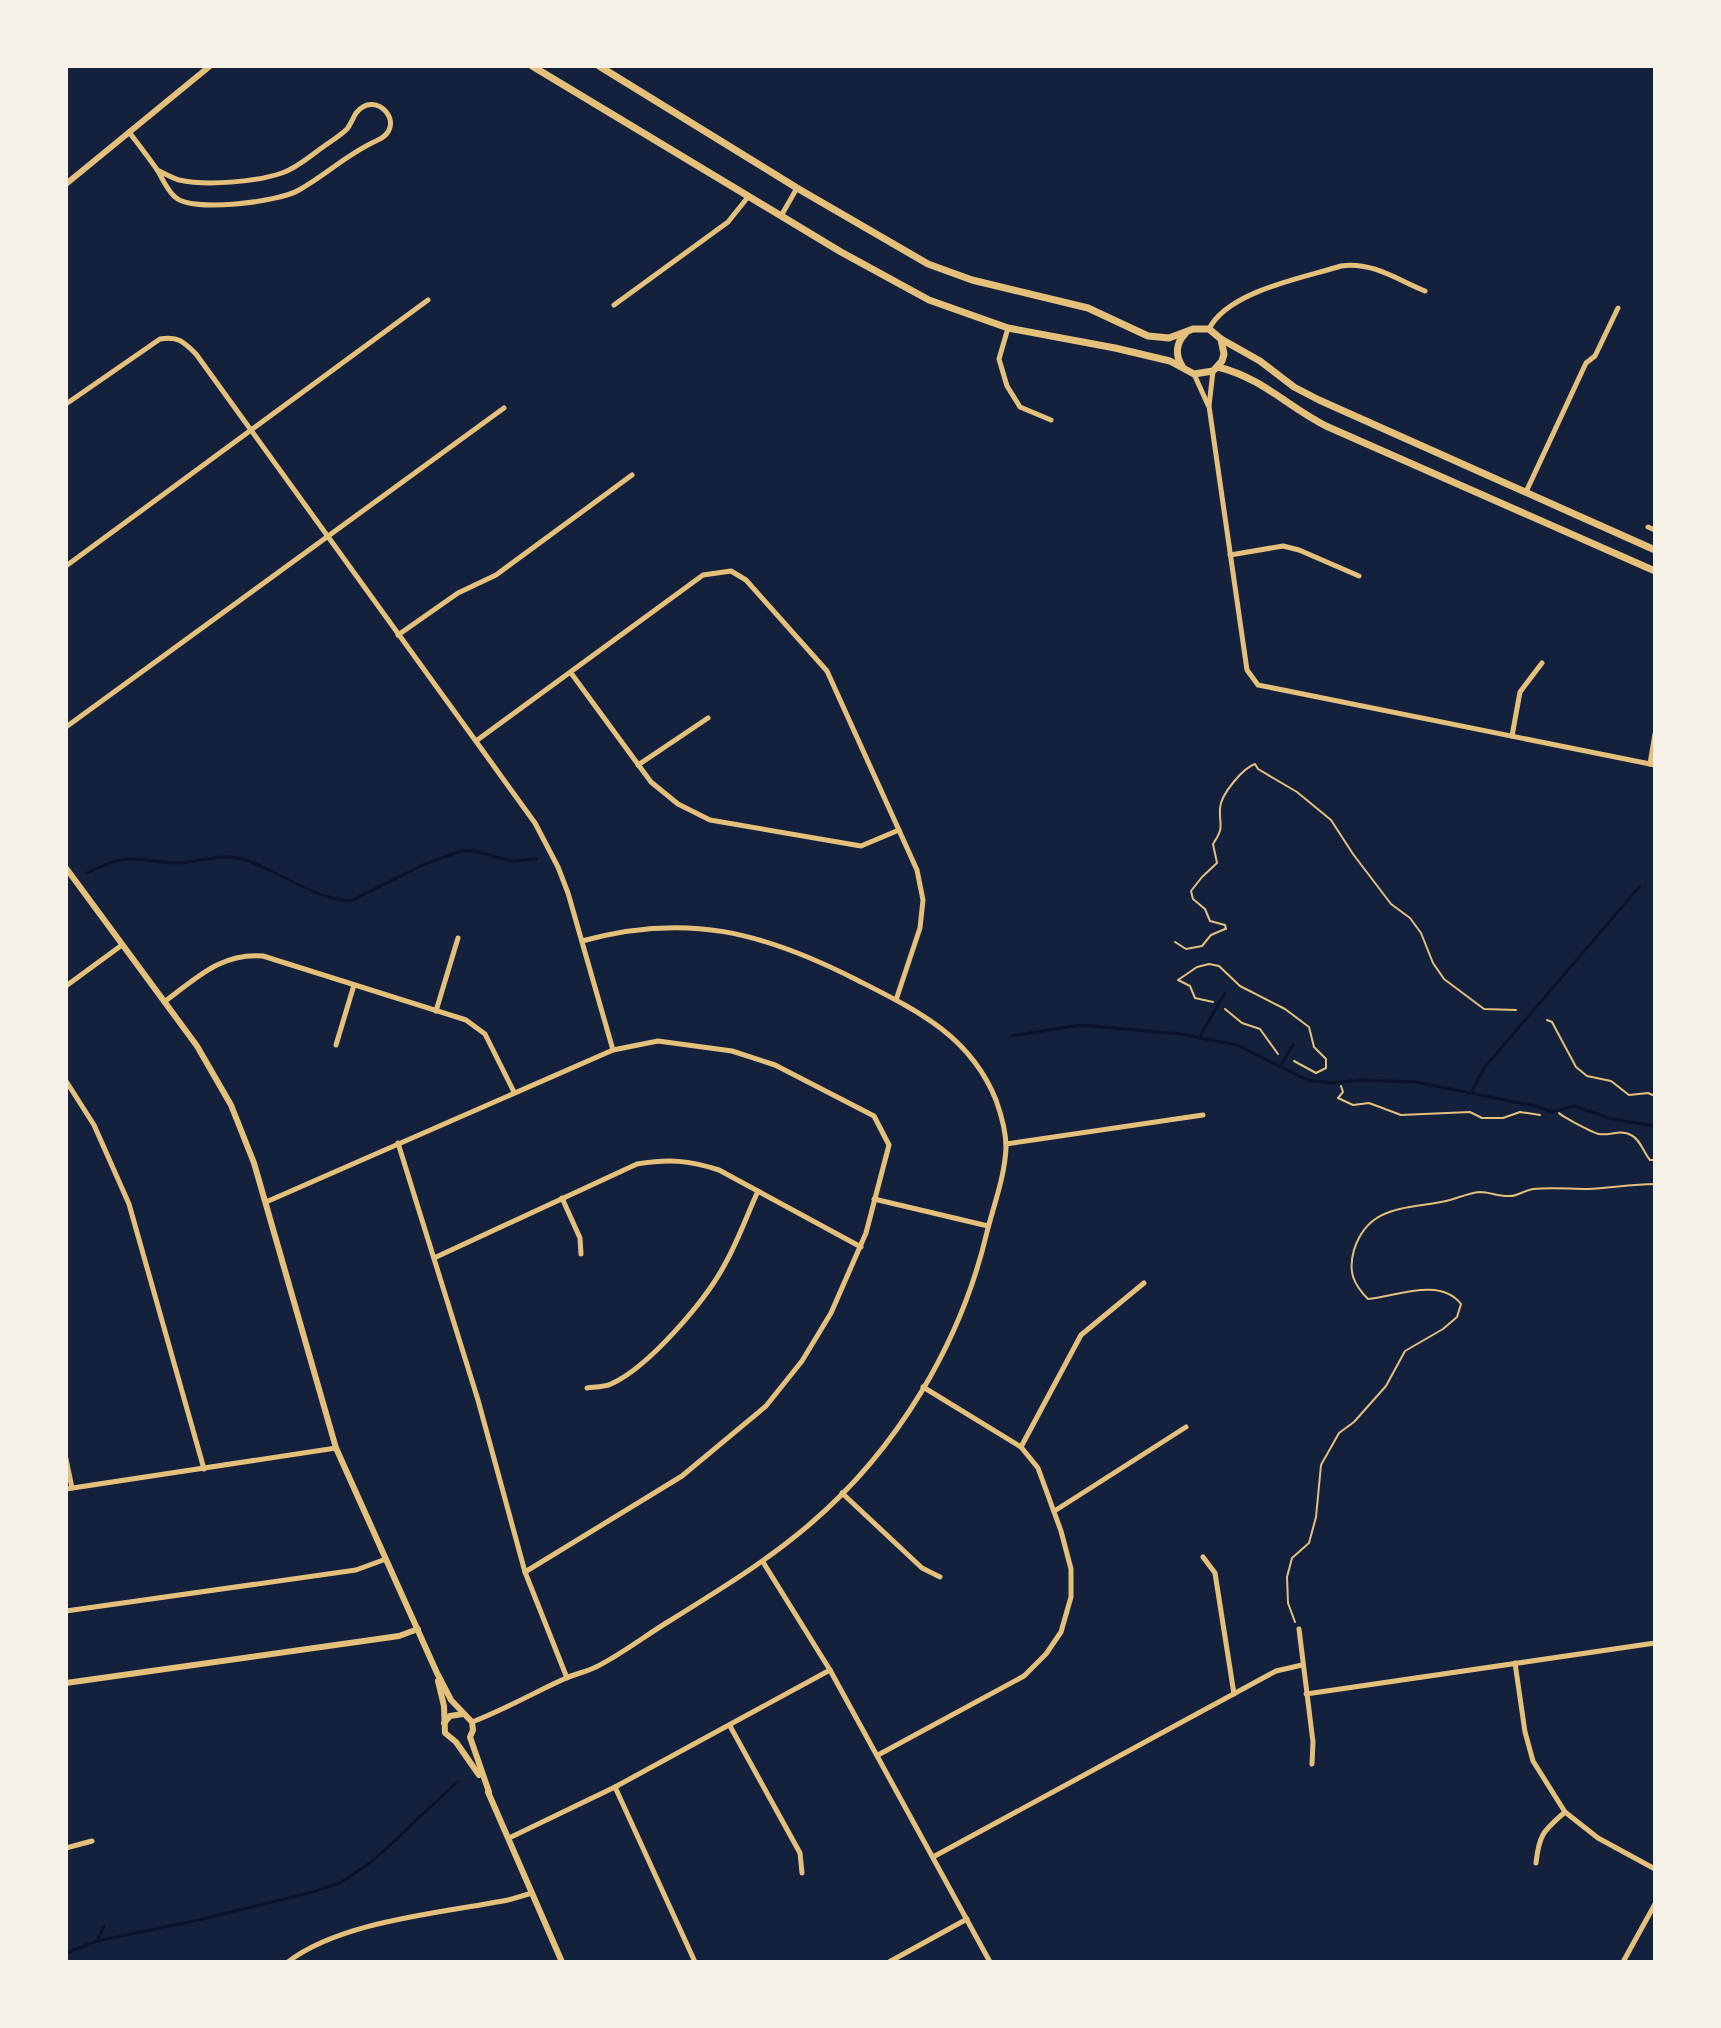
<svg xmlns="http://www.w3.org/2000/svg" width="1721" height="2028" font-family="'Roboto Serif',serif">
  <rect width="100%" height="100%" fill="#14213d"/>
  <g fill="none" stroke-linecap="round" stroke-linejoin="round">
    <g stroke="#0b132b" stroke-width="3">
      <path d="M87 873C100 867 113 860 128 859 144 858 161 863 178 863 202 862 222 852 246 860 281 872 312 898 350 901L425 864 461 851H474L512 861 536 859"/>
      <polyline points="1012,1036 1080,1025 1181,1034 1237,1045 1307,1080 1333,1083 1360,1080 1416,1082 1535,1106 1552,1112 1574,1106 1612,1119 1655,1126"/>
      <polyline points="1199,1038 1225,993"/>
      <polyline points="1281,1065 1293,1045"/>
      <polyline points="1471,1093 1484,1068 1640,886"/>
      <polyline points="97,1941 104,1926"/>
      <polyline points="66,1953 97,1941 194,1921 313,1892 340,1883 374,1860 457,1782"/>
    </g>
    <g stroke="#e5c07b" stroke-width="2">
      <path d="M1226 929 1225 925 1210 921 1205 909 1193 899 1191 891 1202 877 1217 863 1213 844C1225 826 1219 827 1220 808 1221 794 1243 768 1255 764L1258 769 1297 792 1331 820 1353 854 1391 904 1410 918 1421 933 1433 963 1444 979 1484 1009 1516 1010"/>
      <polyline points="1175,942 1186,949 1202,946 1211,935 1225,929"/>
      <polyline points="1213,1002 1195,998 1190,986 1178,980 1197,967 1209,964 1219,966 1240,986 1285,1009 1309,1027 1314,1047 1326,1059 1326,1068 1316,1073 1294,1061"/>
      <polyline points="1225,1009 1242,1023 1260,1029 1278,1054"/>
      <polyline points="1547,1020 1552,1022 1576,1067 1587,1076 1611,1081 1629,1095 1648,1093 1655,1096"/>
      <polyline points="1341,1086 1343,1092 1338,1098 1353,1105 1369,1103 1401,1115 1470,1112 1482,1118 1503,1118 1520,1112 1540,1115"/>
      <path d="M1559 1113C1563 1117 1593 1133 1599 1134 1610 1136 1620 1129 1631 1135 1641 1140 1643 1152 1650 1160H1655"/>
      <path d="M1295 1622 1288 1603 1287 1577 1292 1558 1309 1543 1316 1517 1321 1465 1339 1433 1354 1422 1386 1386 1405 1351 1443 1329 1457 1317 1461 1304C1440 1277 1397 1296 1368 1299 1353 1284 1348 1271 1354 1250 1369 1202 1411 1210 1450 1200 1460 1197 1469 1193 1480 1192 1490 1192 1499 1197 1510 1196 1518 1196 1525 1190 1533 1189 1550 1187 1570 1189 1588 1189 1610 1188 1632 1184 1655 1184"/>
    </g>
    <g stroke="#e5c07b" stroke-width="5">
      <path d="M129 132C139 145 149 158 158 171 163 180 167 190 175 197 192 213 279 202 299 190 326 175 347 154 376 141 410 127 376 87 356 113 353 118 351 124 347 129 340 136 331 141 323 147 310 156 297 168 282 173 256 182 206 186 179 180 172 178 164 173 157 170"/>
      <polyline points="781,216 797,188"/>
      <polyline points="614,305 728,222 748,197"/>
      <polyline points="1008,328 999,359 1007,386 1020,407 1051,420"/>
      <path d="M1209 329C1228 291 1303 278 1341 266 1371 261 1398 280 1425 291"/>
      <polyline points="1213,371 1209,406 1247,670 1258,685 1655,765"/>
      <polyline points="1194,374 1208,405"/>
      <path d="M66 404 160 339C178 336 183 341 196 354L535 823 558 867 568 893 613 1050"/>
      <polyline points="1526,492 1586,363 1595,356 1618,308"/>
      <polyline points="1648,527 1655,530"/>
      <polyline points="1230,555 1283,546 1299,550 1359,576"/>
      <polyline points="66,566 428,300"/>
      <polyline points="398,635 458,593 496,575 632,475"/>
      <polyline points="571,673 651,782 678,804 710,820 861,846 899,830"/>
      <polyline points="66,727 504,408"/>
      <polyline points="1512,736 1520,692 1542,663"/>
      <polyline points="476,741 703,575 731,571 746,580 827,671 917,870 923,900 920,928 896,1000"/>
      <polyline points="1650,764 1655,734"/>
      <polyline points="638,765 708,718"/>
      <polyline points="66,986 122,945"/>
      <path d="M164 1002C197 978 220 953 263 956L466 1020 485 1034 514 1092"/>
      <polyline points="436,1011 458,938"/>
      <polyline points="336,1045 354,985"/>
      <polyline points="66,1081 94,1125 129,1204 204,1469"/>
      <polyline points="398,1143 478,1400 525,1572 567,1678"/>
      <polyline points="1006,1144 1203,1115"/>
      <polyline points="562,1198 580,1238 581,1254"/>
      <polyline points="874,1199 988,1226"/>
      <polyline points="266,1202 613,1050 658,1041 732,1051 775,1065 874,1116 889,1145 866,1233 831,1313 802,1361 766,1406 682,1476 525,1572"/>
      <path d="M434 1258 637 1164C669 1159 688 1160 719 1170L861 1247"/>
      <path d="M587 1388C595 1387 605 1387 611 1384 649 1367 706 1300 725 1264 738 1241 747 1215 758 1191"/>
      <polyline points="1021,1447 1081,1335 1144,1283"/>
      <polyline points="66,1459 72,1488"/>
      <polyline points="66,1489 336,1448"/>
      <polyline points="842,1493 922,1568 940,1577"/>
      <polyline points="1056,1510 1186,1427"/>
      <polyline points="1203,1557 1215,1573 1234,1694"/>
      <polyline points="763,1562 830,1670 990,1962"/>
      <polyline points="66,1611 356,1570 386,1559"/>
      <polyline points="1299,1629 1313,1742 1312,1764"/>
      <polyline points="1515,1663 1525,1732 1533,1761 1565,1812 1598,1838 1655,1869"/>
      <polyline points="1306,1694 1655,1643"/>
      <path d="M472 1722C504 1710 533 1693 564 1679 574 1674 586 1672 596 1667 622 1654 646 1635 671 1620 719 1590 767 1561 810 1524 897 1450 961 1343 987 1232 994 1204 1005 1176 1006 1147 1006 1132 1001 1114 996 1100 970 1035 916 1010 857 980 763 932 686 912 582 941"/>
      <polyline points="730,1726 800,1853 802,1873"/>
      <polyline points="878,1755 1024,1676 1046,1654 1061,1632 1071,1597 1071,1569 1061,1531 1038,1468 1021,1447 923,1387"/>
      <polyline points="615,1787 695,1962"/>
      <polyline points="509,1838 615,1787 830,1670"/>
      <polyline points="66,1848 92,1841"/>
      <polyline points="933,1857 1276,1671 1302,1665"/>
      <path d="M1536 1863C1539 1835 1543 1831 1565 1812"/>
      <path d="M288 1962C341 1921 442 1913 508 1900L532 1893"/>
      <polyline points="889,1962 967,1919"/>
      <polyline points="1623,1962 1655,1904"/>
    </g>
    <g stroke="#e5c07b" stroke-width="6">
      <polyline points="66,184 210,66"/>
      <polyline points="66,868 197,1046 231,1105 254,1163 336,1448 437,1673 451,1700 472,1722 473,1730 470,1737 489,1792"/>
      <polyline points="438,1681 444,1706 445,1733 456,1742 479,1775"/>
      <polyline points="66,1683 399,1636 418,1629"/>
      <polyline points="444,1723 450,1716 463,1714"/>
      <polyline points="488,1792 562,1962"/>
    </g>
    <g stroke="#e5c07b" stroke-width="7">
      <polyline points="532,66 841,252 929,300 1008,328 1115,348 1170,361 1194,374 1213,371 1222,361 1224,354 1221,339 1209,329 1193,329 1169,338 1148,336 1088,308 972,280 928,264 797,188 599,66"/>
      <polyline points="1221,339 1260,361 1294,387 1319,400 1655,550"/>
      <path d="M1182 366C1175 355 1176 343 1185 334"/>
      <path d="M1218 367C1262 378 1287 406 1326 426L1655 571"/>
    </g>
  </g>
  <rect width="1721" height="2028" fill="none" stroke="#f6f1e7" stroke-width="136"/>
</svg>
